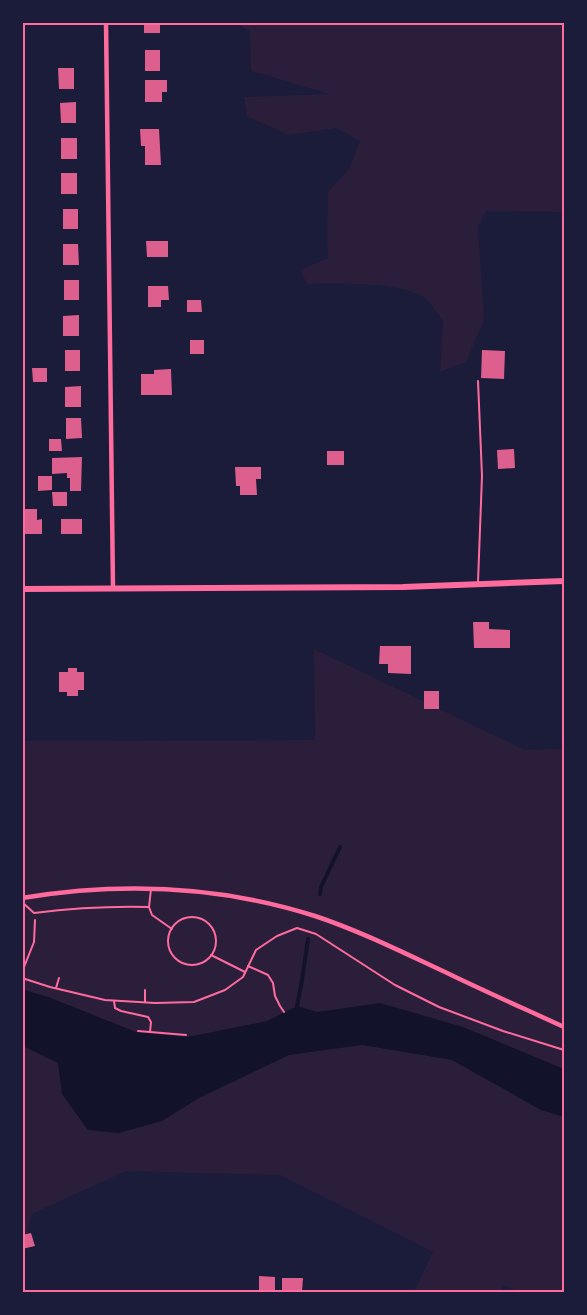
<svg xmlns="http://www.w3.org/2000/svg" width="587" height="1315" font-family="'Alegreya Sans',sans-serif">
  <rect width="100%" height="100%" fill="#1b1b3a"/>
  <g fill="#2a1e3b">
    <path d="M235 23H564V212L486 211 478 226 484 320 466 362 440 372 443 321C438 314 432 305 426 299 404 281 335 284 307 284L300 270 328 258 327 231 328 192 349 169 360 141 336 128 288 135 247 116 244 97 330 94 251 71 250 31Z"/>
    <polygon points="314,649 525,750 564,749 564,1292 518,1292 504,1285 500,1292 414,1292 433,1252 280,1175 126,1171 32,1214 23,1251 23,741 315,740"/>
  </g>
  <polygon fill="#12122b" points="22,989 51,998 136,1032 188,1037 267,1021 297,1006 317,1012 380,1003 463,1027 564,1069 564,1117 541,1110 452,1060 362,1045 289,1055 199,1098 162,1121 119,1133 88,1130 62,1094 58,1063 23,1046"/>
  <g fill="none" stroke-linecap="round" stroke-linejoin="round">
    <g stroke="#12122b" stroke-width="4">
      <polyline points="320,894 321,887 340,847"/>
      <polyline points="299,1009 297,1006 302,980 308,939"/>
    </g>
  </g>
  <g fill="#dd5f8e">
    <rect x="144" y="22" width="16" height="11"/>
    <rect x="145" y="50" width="15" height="21"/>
    <polygon points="58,68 74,68 74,89 59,89"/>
    <polygon points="145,80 167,80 167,92 162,92 162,102 145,102"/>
    <polygon points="76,102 76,123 61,123 60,103"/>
    <polygon points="140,129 159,129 161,165 145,165 145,146 141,146"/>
    <rect x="61" y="138" width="16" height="21"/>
    <rect x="61" y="173" width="16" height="21"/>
    <rect x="63" y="209" width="15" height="20"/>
    <polygon points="146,241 168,241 168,257 147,257"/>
    <polygon points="63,244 78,244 79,265 63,265"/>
    <rect x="64" y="280" width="15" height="20"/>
    <polygon points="148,286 168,286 169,300 161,300 161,307 148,307"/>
    <polygon points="187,300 201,300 202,312 187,312"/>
    <polygon points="79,315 79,336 63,336 63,316"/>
    <rect x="190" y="340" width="14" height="14"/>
    <rect x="65" y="350" width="15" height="21"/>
    <polygon points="482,350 505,351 504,379 481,378"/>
    <polygon points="32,368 47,368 47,382 33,382"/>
    <polygon points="171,369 172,395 141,395 141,374 154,374 154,370"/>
    <polygon points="81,386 81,407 65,407 65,387"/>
    <polygon points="66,418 81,418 82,438 66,439"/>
    <polygon points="49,439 61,439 62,451 49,451"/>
    <polygon points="514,449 515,468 498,469 497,450"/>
    <rect x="327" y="451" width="17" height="14"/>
    <polygon points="82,457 81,491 70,491 70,478 67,478 67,473 52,474 52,458"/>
    <polygon points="235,467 261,467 261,479 256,479 257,495 240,495 240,486 236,486"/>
    <polygon points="38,476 52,476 52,490 38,491"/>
    <polygon points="52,492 67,492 67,506 53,506"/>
    <polygon points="25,509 37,509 37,520 42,519 42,534 22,534 22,519 25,519"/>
    <rect x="61" y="519" width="21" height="15"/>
    <polygon points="473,622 489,622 489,629 510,630 510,648 474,648"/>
    <polygon points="380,646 411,646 411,674 388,673 388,664 379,664"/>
    <polygon points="68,668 77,668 77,672 84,672 84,690 78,690 78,696 67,696 67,692 59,692 59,672 68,672"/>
    <rect x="424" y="691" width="15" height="18"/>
    <polygon points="31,1233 35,1246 22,1249 22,1235"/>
    <polygon points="259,1276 275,1277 275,1292 259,1292"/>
    <polygon points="282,1278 303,1278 302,1292 282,1292"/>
  </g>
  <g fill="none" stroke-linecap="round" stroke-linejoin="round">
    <g stroke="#ff6b9d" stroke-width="2">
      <polyline points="211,955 245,972"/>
      <polyline points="248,966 268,975 273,983 275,996 280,1006 284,1012"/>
      <polyline points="22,972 34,942 35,920"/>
      <polyline points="22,978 50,987 105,1000 155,1003 194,1002 225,990 243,977 256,950 277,936 297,928 316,934 395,985 439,1007 503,1031 564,1050"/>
      <polyline points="56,988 59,978"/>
      <polyline points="114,1001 115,1008 121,1011 148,1017 151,1022 150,1032"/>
      <polyline points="145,1002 145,990"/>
      <polyline points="138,1031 186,1035"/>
    </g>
    <g stroke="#ff6b9d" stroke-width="2">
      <polyline points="478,381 482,476 478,582"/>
      <path d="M22 902 34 913C73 908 110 906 149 907L151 889"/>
      <polyline points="149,907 152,915 172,929"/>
      <circle cx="192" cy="941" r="24"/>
    </g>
    <g stroke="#ff6b9d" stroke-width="4.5">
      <polyline points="106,22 113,588"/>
      <path d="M22 898C120 882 221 886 315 916 360 931 402 952 445 972 484 991 525 1009 564 1027"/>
    </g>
    <polyline stroke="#ff6b9d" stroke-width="6" points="22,589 403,587 564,581"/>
  </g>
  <rect width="587" height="1315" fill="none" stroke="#1b1b3a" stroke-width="48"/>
  <rect x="24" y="24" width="539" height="1267" fill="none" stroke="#ff6b9d" stroke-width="2"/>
</svg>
